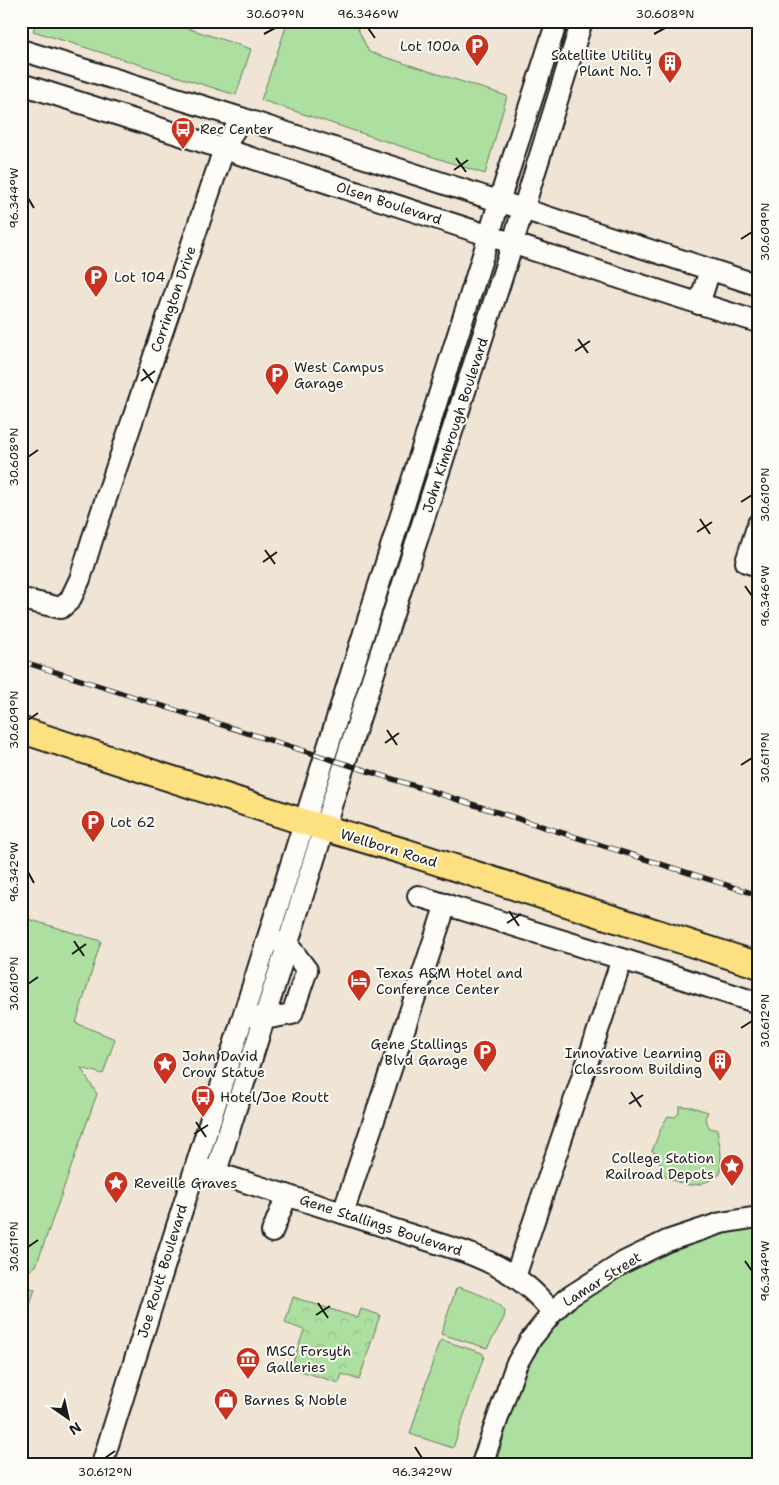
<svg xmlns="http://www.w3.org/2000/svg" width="779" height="1485" font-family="'Shantell Sans',sans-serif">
  <defs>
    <pattern id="park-crowns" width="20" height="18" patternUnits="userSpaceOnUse" patternTransform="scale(1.25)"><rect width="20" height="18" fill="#addfa0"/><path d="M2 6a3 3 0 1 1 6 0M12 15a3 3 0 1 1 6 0" fill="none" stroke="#94bf89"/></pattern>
  </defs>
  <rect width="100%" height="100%" fill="#fdfcf7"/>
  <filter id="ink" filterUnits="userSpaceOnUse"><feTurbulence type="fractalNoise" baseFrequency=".02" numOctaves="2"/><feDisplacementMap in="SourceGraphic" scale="10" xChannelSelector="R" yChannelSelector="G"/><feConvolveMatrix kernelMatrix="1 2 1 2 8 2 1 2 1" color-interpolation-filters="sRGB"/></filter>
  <g filter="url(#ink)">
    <rect fill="#f0e4d4" x="21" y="21" width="737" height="1443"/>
    <g fill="#addfa0" stroke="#647e5e">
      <polygon points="37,21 166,21 251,49 236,95 33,31"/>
      <polygon points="288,21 354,21 369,52 507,96 485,174 261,100"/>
      <polygon points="21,917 101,941 76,1023 115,1039 103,1074 81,1068 97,1094 36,1266 21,1276"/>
      <path d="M679 1106 692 1107 708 1112 705 1118 709 1127 713 1129H717L721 1154 720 1174C704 1185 691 1189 673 1180 669 1178 665 1177 663 1173 660 1169 660 1160 658 1155L652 1151 662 1126 668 1116 675 1117 679 1113Z"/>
      <path d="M758 1225V1464H496C507 1428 516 1385 536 1353 562 1309 605 1283 650 1260 669 1250 688 1240 709 1234 725 1230 742 1228 758 1225Z"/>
      <polygon points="21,1286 35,1289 24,1324 21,1324"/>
      <path d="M458 1287C476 1293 492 1297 505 1311L504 1318 487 1348 441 1334 456 1289Z"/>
      <polygon points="442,1340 482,1353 484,1356 453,1448 410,1434 439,1342"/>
    </g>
    <polygon fill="url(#park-crowns)" stroke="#647e5e" points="293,1297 358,1318 361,1309 380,1315 359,1380 342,1374 339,1383 291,1368 304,1330 285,1323"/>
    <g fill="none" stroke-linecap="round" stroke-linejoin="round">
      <defs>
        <g id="minor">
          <polyline points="21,50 241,118 758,285"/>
          <path d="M21 84C267 161 511 245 758 322"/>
          <polyline points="699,304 710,270"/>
          <polyline points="758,524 746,562 758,566"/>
          <polyline points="21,599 61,608 70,600 80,579 92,540 224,149 241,118"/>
          <polyline points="418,896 622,959 758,1003"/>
          <polyline points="254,1017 264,1019 292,1014 307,970 288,945 279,942"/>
          <path d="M204 1169 465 1252C486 1260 507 1269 524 1284 535 1292 543 1302 553 1312"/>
          <polyline points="216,1172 324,828 508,258 582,21"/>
          <polyline points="343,1213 446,904"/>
          <polyline points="272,1232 287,1195"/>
          <polyline points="515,1277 622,959"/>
          <polyline points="102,1464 489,236 502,192 557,21"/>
          <polyline points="482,1464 516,1365 531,1339 540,1328 553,1312 566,1299 624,1262 667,1241 721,1223 758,1217"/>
        </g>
        <polyline id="major" points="21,730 304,822 406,852 758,965"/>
      </defs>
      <use href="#minor" stroke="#1c1c1c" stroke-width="24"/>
      <use href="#major" stroke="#1c1c1c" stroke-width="29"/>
      <use href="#minor" stroke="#fdfcf7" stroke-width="20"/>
      <use href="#major" stroke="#fde080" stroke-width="25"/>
      <defs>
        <polyline id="rail" points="21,661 758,895"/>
      </defs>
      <use href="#rail" stroke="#1c1c1c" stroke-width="5.5"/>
      <use href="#rail" stroke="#fdfcf7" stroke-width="4" stroke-dasharray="11" stroke-linecap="butt"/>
    </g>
  </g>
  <path fill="none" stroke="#1c1c1c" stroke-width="2" d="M368 28 375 38M264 34 275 28M654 34 665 28M456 158 466 172M454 170 468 160M28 198 34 208M741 239 752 232M578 339 588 353M575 351 590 341M143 369 153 383M141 381 155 371M28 457 38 450M741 502 752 495M700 519 710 534M697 532 712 522M265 550 275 564M263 562 277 552M745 586 752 596M28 720 38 713M387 730 397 745M385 743 399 733M741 765 752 758M28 872 34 883M509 911 519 926M507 923 521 914M74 941 84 956M72 954 86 944M28 984 38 977M741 1028 752 1021M631 1092 641 1107M629 1104 643 1095M196 1122 206 1137M194 1134 208 1125M28 1247 38 1240M745 1261 752 1271M318 1303 328 1318M316 1315 330 1306M415 1447 422 1458M105 1458 115 1451"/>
  <defs>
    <symbol id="parking-pin" viewBox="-11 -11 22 30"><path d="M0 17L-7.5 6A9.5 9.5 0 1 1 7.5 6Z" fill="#c8321e" stroke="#fdfcf7"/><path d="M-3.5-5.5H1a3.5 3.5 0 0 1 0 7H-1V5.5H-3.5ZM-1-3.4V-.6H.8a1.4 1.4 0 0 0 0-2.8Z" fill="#fff"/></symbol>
    <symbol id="building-pin" viewBox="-11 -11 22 30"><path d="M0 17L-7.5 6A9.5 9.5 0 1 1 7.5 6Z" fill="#c8321e" stroke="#fdfcf7"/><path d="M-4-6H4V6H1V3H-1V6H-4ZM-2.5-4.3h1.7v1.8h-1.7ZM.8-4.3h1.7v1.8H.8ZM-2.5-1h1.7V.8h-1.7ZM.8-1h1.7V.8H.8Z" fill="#fff"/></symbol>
    <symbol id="bus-pin" viewBox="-11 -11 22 30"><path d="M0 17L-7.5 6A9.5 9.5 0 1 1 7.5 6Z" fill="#c8321e" stroke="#fdfcf7"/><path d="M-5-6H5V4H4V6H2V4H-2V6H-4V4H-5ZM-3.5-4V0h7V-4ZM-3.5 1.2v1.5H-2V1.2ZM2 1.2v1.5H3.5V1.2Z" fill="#fff"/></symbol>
    <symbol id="hotel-pin" viewBox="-11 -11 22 30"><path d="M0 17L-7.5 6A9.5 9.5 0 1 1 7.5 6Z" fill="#c8321e" stroke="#fdfcf7"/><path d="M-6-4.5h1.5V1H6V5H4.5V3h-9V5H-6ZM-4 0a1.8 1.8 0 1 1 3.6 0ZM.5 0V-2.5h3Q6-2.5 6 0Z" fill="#fff"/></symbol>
    <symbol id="sight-pin" viewBox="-11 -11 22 30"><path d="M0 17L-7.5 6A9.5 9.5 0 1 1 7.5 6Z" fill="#c8321e" stroke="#fdfcf7"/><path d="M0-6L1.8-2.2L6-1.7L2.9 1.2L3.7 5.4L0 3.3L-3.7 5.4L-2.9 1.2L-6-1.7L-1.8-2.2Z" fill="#fff"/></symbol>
    <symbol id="museum-pin" viewBox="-11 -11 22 30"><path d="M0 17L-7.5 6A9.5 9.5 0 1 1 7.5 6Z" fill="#c8321e" stroke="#fdfcf7"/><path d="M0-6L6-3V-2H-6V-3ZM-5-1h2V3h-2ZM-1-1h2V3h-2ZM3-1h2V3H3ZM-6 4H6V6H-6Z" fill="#fff"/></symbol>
    <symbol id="shop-pin" viewBox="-11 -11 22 30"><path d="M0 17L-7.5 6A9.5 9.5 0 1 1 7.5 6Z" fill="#c8321e" stroke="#fdfcf7"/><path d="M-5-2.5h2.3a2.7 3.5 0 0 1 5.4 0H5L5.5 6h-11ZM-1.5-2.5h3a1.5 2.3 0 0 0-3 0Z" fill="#fff"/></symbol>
  </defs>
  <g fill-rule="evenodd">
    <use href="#parking-pin" x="463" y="32" width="28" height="38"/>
    <use href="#building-pin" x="656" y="49" width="28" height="38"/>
    <use href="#bus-pin" x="169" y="115" width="28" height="38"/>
    <use href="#parking-pin" x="82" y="263" width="28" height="38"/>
    <use href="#parking-pin" x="263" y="361" width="28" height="38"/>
    <use href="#parking-pin" x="79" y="808" width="28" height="38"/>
    <use href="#hotel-pin" x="345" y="967" width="28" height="38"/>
    <use href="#parking-pin" x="471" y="1038" width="28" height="38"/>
    <use href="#building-pin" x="706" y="1047" width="28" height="38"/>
    <use href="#sight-pin" x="151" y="1050" width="28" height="38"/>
    <use href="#bus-pin" x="189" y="1083" width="28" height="38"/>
    <use href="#sight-pin" x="718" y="1152" width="28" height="38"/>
    <use href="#sight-pin" x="102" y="1169" width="28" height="38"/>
    <use href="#museum-pin" x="234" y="1345" width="28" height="38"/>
    <use href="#shop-pin" x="212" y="1386" width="28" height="38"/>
  </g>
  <g text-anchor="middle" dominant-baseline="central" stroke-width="4" stroke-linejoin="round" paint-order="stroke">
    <g font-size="14" fill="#1c1c1c" stroke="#fdfcf7" text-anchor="start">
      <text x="460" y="46" text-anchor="end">Lot 100a</text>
      <text x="652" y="55" text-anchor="end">Satellite Utility<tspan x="652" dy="16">Plant No. 1</tspan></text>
      <text x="200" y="129">Rec Center</text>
      <text x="114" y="277">Lot 104</text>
      <text x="294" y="367">West Campus<tspan x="294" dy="16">Garage</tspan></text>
      <text x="110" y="822">Lot 62</text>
      <text x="376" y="973">Texas A&amp;M Hotel and<tspan x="376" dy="16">Conference Center</tspan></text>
      <text x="468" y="1044" text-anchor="end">Gene Stallings<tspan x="468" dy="16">Blvd Garage</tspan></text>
      <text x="702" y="1053" text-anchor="end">Innovative Learning<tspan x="702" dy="16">Classroom Building</tspan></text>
      <text x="182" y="1056">John David<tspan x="182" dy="16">Crow Statue</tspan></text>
      <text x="220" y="1097">Hotel/Joe Routt</text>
      <text x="714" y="1158" text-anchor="end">College Station<tspan x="714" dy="16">Railroad Depots</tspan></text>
      <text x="134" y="1183">Reveille Graves</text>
      <text x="266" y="1351">MSC Forsyth<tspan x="266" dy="16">Galleries</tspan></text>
      <text x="244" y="1400">Barnes &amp; Noble</text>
    </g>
    <g font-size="14" fill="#1c1c1c" stroke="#fdfcf7">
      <text transform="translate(389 203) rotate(18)">Olsen Boulevard</text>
      <text transform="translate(173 299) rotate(-71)">Corrington Drive</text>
      <text transform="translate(455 425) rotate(-72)">John Kimbrough Boulevard</text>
      <text transform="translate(389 848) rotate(17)">Wellborn Road</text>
      <text transform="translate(381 1225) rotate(18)">Gene Stallings Boulevard</text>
      <text transform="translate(162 1271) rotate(-73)">Joe Routt Boulevard</text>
      <text transform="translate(602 1279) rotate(-32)">Lamar Street</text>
    </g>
  </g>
  <rect width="779" height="1485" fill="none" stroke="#fdfcf7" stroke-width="55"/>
  <g transform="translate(68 1418) rotate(146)" stroke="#fdfcf7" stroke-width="4" paint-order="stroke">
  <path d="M0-4L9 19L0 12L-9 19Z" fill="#1c1c1c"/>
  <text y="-8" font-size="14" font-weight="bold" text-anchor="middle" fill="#1c1c1c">N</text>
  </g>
  <rect x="28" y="28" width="724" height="1430" fill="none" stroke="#1c1c1c" stroke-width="2"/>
  <g font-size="12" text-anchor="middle" fill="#1c1c1c">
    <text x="275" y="18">30.607°N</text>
    <text x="368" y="18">96.346°W</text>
    <text x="665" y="18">30.608°N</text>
    <text transform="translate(14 198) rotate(-90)" y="4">96.344°W</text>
    <text transform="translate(765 232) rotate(-90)" y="4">30.609°N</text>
    <text transform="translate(14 457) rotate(-90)" y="4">30.608°N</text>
    <text transform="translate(765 495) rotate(-90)" y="4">30.610°N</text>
    <text transform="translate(765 596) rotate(-90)" y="4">96.346°W</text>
    <text transform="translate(14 720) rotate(-90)" y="4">30.609°N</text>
    <text transform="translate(765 758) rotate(-90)" y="4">30.611°N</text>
    <text transform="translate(14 872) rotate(-90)" y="4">96.342°W</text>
    <text transform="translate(14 984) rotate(-90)" y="4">30.610°N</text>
    <text transform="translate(765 1021) rotate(-90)" y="4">30.612°N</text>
    <text transform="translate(14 1247) rotate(-90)" y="4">30.611°N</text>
    <text transform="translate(765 1271) rotate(-90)" y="4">96.344°W</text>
    <text x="105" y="1476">30.612°N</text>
    <text x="422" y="1476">96.342°W</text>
  </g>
</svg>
